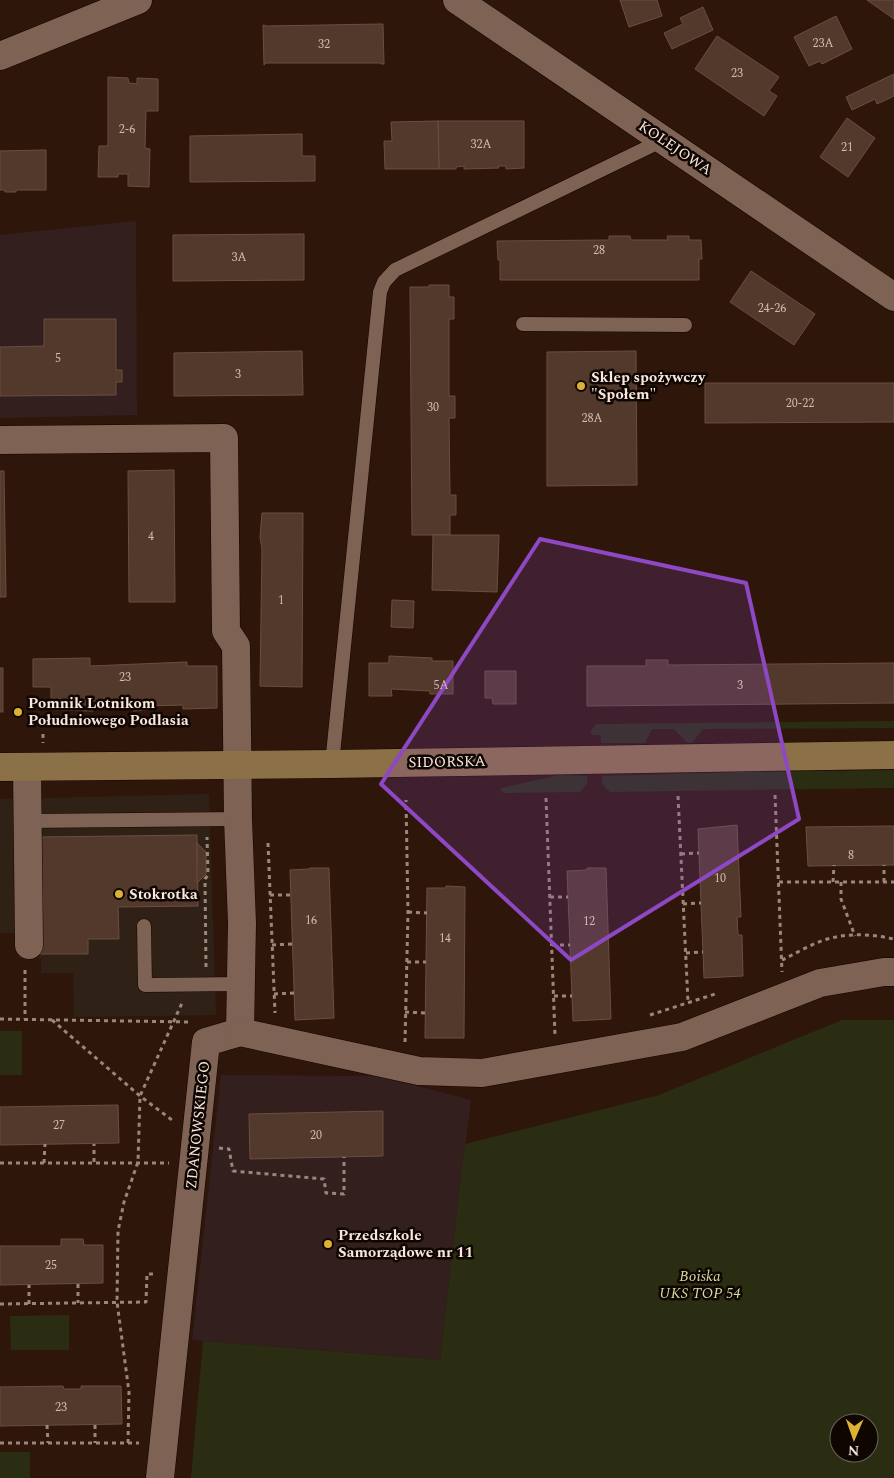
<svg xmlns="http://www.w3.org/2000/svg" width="894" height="1478" font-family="Spectral,serif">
  <rect width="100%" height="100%" fill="#2e170a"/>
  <polygon fill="#302116" points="209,794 216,1015 74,1017 73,973 41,973 41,958 19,958 18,933 0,933 0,799"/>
  <g fill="#321f1e">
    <polygon points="136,221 137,415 0,418 0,235"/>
    <polygon points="221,1075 379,1076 471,1100 440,1360 192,1340"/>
  </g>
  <g fill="#2a2d12" fill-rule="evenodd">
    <polygon points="894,721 894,728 703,729 692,743 687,743 674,729 652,729 645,743 601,743 601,735 591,735 591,731 596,724"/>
    <polygon points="894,770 894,788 610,792 602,784 602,776 737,772"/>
    <polygon points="559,775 587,776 587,784 580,792 504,793 501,791 501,788"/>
    <path d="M842 1020H894V1478H191L203 1341 440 1360 465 1144 659 1095ZM839 1423H869V1453H839Z"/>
    <rect x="0" y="1031" width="22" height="44"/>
    <polygon points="69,1315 69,1350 11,1350 10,1316"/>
    <rect x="0" y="1452" width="30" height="26"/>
  </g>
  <g fill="#53392b" stroke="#6a4f40">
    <polygon points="620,0 657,0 662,16 629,27"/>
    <polygon points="867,0 894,0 894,19"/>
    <polygon points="703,7 713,30 672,49 664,33 683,24 680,18"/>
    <polygon points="836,16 852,49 822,64 820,61 809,66 794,37"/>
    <polygon points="380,24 383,24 384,64 381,64 381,63 266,63 264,65 263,25 267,26"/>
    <polygon points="717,36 779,77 769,91 777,96 764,116 695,69"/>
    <polygon points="894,74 894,96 877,104 875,99 852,110 846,97"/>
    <polygon points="108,77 128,78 129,83 137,84 137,78 158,79 158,111 146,111 145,148 150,149 149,187 128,186 128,174 118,174 118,177 98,177 99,146 108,146"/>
    <polygon points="847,118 875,138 848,177 820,157"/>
    <polygon points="438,121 524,121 524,168 506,169 506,166 498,166 499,168 464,169 464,166 456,167 456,169 439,169"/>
    <polygon points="438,121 439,169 385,169 384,141 392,141 391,122"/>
    <polygon points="302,134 302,156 315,156 315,181 190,182 190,136"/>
    <polygon points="43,150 46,150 46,190 16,190 16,192 5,192 5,190 0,190 0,151"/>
    <polygon points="304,234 304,280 173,281 173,235"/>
    <polygon points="609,236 630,236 631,240 668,240 667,236 689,236 689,240 701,240 702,259 699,259 699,280 500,280 500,260 498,260 497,241 609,240"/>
    <polygon points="751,271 815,314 794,345 730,302"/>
    <polygon points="429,285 449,285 449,297 454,297 454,319 449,319 449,396 455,396 455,418 449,418 450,495 456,495 456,515 450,515 450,535 412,535 410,287 429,287"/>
    <polygon points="44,319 116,319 116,370 122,370 122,382 116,382 116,395 0,396 0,347 44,346"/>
    <polygon points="302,351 303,395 174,396 174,353"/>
    <polygon points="636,351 637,485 547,486 547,352"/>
    <polygon points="705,383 894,383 894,422 705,423"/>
    <polygon points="174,470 175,602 129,602 128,471"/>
    <polygon points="0,471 4,471 6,597 0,597"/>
    <polygon points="262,513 303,513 302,687 260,686 262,549 260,537"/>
    <polygon points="433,535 499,535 497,592 432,590"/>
    <polygon points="392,600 414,601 413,628 391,627"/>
    <polygon points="389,656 432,658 432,661 453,661 453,694 430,694 430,691 391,689 392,696 369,696 369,663 389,663"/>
    <polygon points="90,658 90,666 187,662 187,666 217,666 217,708 183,709 183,705 147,706 148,710 133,711 133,705 93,706 93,711 51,710 51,687 33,687 33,659"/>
    <polygon points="646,660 668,660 668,665 894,663 894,703 587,706 587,666 646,666"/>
    <rect x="0" y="668" width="3" height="44"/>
    <polygon points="485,671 516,671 516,704 493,704 492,698 485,698"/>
    <polygon points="737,825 741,917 737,917 738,935 742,935 743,976 704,978 698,829"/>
    <polygon points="894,826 894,865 808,866 806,827"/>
    <polygon points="197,835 198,906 118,907 119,939 88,939 88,954 40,954 39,837"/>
    <polygon points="197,843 206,852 206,874 197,883"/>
    <polygon points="310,868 329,868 334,1018 295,1020 290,870 309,869"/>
    <polygon points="587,868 606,868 611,1019 573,1021 567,871 587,870"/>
    <polygon points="446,886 465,887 464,1038 425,1038 427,888 446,888"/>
    <polygon points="118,1105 119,1143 0,1145 0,1107"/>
    <polygon points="383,1111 383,1156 250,1159 249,1114"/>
    <polygon points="61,1239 83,1239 84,1245 103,1245 103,1283 0,1285 0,1246 61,1246"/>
    <polygon points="63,1386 64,1389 81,1389 81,1386 121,1386 122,1424 0,1426 0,1387"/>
  </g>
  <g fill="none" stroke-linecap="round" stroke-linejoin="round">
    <defs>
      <g id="lane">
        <polyline points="523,324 685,325"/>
        <polyline points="332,764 380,292 384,282 395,270 663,140"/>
        <polyline points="27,821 238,819"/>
        <polyline points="144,926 145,985 242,984"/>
      </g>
      <g id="street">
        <polyline points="457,0 894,297"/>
        <polyline points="0,56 138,0"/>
        <polyline points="0,440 224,438 226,631 236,646 238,819 242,923 240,1032 206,1042 160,1478"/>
        <polyline points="27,767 29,945"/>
        <polyline points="240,1032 419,1071 482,1073 682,1037 820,983 884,972 894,972"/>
      </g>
      <polyline id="secondary" points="0,767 332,764 894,755"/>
    </defs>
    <use href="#lane" stroke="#150300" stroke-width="15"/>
    <use href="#street" stroke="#150300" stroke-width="29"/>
    <use href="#secondary" stroke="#150300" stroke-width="29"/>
    <g stroke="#9a867b" stroke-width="3" stroke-dasharray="4 4" stroke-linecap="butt">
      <polyline points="43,734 43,743"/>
      <polyline points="775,795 782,972"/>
      <polyline points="678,796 688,1002"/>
      <polyline points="546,798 555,1035"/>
      <polyline points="268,843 275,1013"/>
      <polyline points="681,854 699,853"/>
      <polyline points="779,882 894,882"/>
      <polyline points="833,882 834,865"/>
      <polyline points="841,882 841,899 855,936"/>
      <polyline points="884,882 884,865"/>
      <polyline points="270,895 291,895"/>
      <polyline points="550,897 568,897"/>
      <polyline points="683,904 701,903"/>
      <polyline points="408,912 427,913"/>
      <polyline points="272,945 293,944"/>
      <polyline points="552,945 570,945"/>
      <polyline points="686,953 703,952"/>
      <path d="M782 960C799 952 817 940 836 937 854 933 876 935 894 939"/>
      <polyline points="407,962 426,962"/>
      <polyline points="206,967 205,879 208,875 207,837"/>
      <polyline points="25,970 25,1019"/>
      <polyline points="274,994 294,993"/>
      <polyline points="554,996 572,996"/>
      <polyline points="405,1012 425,1013"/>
      <polyline points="650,1015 715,994"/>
      <polyline points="0,1019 189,1022"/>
      <polyline points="52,1020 140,1096 172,1120"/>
      <polyline points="405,1042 408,912 406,800"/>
      <polyline points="219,1148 229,1149 233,1171 324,1179 326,1193 344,1194 344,1157"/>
      <polyline points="94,1162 94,1144"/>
      <polyline points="0,1163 169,1163"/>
      <polyline points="44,1163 45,1144"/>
      <polyline points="78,1284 78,1303"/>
      <polyline points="0,1304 146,1302 147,1274 156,1274"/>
      <polyline points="29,1304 29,1285"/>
      <polyline points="47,1425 48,1443"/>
      <polyline points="95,1425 95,1443"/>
      <polyline points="0,1443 139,1443"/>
      <polyline points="128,1443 129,1392 117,1302 118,1231 124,1202 138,1162 140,1096 182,1003"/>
    </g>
    <use href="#lane" stroke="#7e6253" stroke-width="14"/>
    <use href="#street" stroke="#7e6253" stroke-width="28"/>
    <use href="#secondary" stroke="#8b7048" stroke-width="28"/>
  </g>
  <path fill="#8e48c4" fill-opacity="0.2" stroke="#8e48c4" stroke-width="4" stroke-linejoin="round" d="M540 539 746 583 799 819 571 960 381 784Z"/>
  <g fill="#dbb233" stroke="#0f0602" stroke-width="2">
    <circle cx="581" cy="386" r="5"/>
    <circle cx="18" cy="712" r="5"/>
    <circle cx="119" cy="894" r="5"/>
    <circle cx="328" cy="1244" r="5"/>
  </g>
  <g text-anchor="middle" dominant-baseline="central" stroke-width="5" stroke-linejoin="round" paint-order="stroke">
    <g font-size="12" fill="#cfbcb1">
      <text x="823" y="43">23A</text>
      <text x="324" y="44">32</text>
      <text x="737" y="73">23</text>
      <text x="127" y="129">2-6</text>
      <text x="481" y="144">32A</text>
      <text x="847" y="147">21</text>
      <text x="599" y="250">28</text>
      <text x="239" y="257">3A</text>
      <text x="772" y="308">24-26</text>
      <text x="58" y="358">5</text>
      <text x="238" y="374">3</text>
      <text x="800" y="403">20-22</text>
      <text x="433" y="407">30</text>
      <text x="592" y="418">28A</text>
      <text x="151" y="536">4</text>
      <text x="281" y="600">1</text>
      <text x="125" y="677">23</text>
      <text x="441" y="685">5A</text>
      <text x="740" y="685">3</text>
      <text x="851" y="855">8</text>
      <text x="720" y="878">10</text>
      <text x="311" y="920">16</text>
      <text x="589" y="921">12</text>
      <text x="445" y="938">14</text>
      <text x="59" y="1125">27</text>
      <text x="316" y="1135">20</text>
      <text x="51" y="1265">25</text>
      <text x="61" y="1407">23</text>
    </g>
    <g font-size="15" fill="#f8e7de" stroke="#0f0602">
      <text transform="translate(675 148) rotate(34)">KOLEJOWA</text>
      <text transform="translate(447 762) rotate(-1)">SIDORSKA</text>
      <text transform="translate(198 1125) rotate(-84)">ZDANOWSKIEGO</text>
    </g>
    <g font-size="15" font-weight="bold" fill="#f8e7de" stroke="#0f0602" text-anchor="start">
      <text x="591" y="377">Sklep spożywczy<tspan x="591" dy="17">"Społem"</tspan></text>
      <text x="28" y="703">Pomnik Lotnikom<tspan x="28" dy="17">Południowego Podlasia</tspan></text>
      <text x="129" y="894">Stokrotka</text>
      <text x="338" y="1235">Przedszkole<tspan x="338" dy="17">Samorządowe nr 11</tspan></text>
    </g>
    <g font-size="15" font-style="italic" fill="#d2dca1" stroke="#0f0602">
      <text x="700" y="1276">Boiska<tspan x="700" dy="17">UKS TOP 54</tspan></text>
    </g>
  </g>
  <g transform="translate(854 1438) rotate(182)"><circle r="24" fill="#0f0602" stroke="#6c605a"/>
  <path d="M0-4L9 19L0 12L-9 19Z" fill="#dbb233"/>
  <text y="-8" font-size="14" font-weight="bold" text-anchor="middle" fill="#f8e7de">N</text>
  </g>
</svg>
